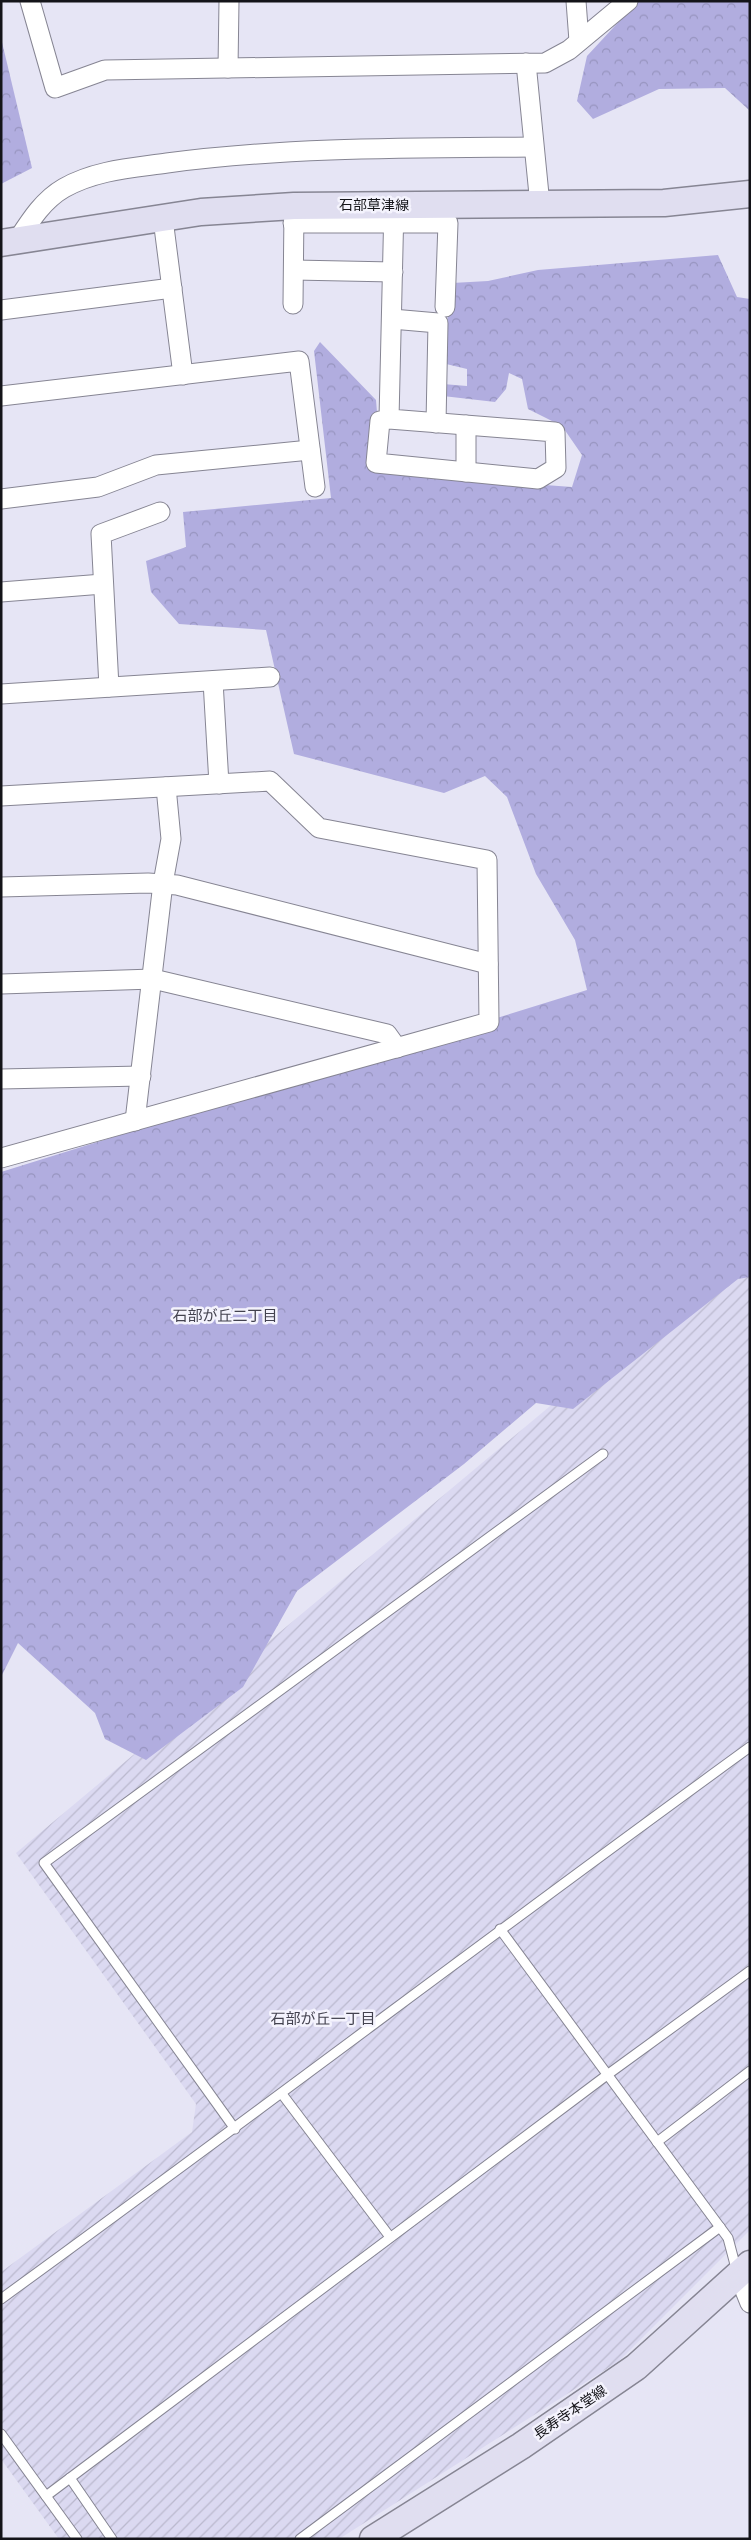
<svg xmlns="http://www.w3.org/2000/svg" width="751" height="2540" font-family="'IBM Plex Sans','Noto Sans JP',sans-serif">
  <defs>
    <pattern id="industrial-furrows" width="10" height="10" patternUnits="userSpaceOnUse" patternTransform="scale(1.25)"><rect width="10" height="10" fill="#dbd9f1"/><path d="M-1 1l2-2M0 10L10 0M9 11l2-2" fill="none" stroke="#bbb9ce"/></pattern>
    <pattern id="forest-crowns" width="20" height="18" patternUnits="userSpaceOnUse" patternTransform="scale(1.25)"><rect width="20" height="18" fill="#b1addf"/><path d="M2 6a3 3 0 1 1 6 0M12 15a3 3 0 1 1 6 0" fill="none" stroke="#9794bf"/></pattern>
  </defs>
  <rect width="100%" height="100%" fill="#e6e5f5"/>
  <polygon fill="url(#industrial-furrows)" points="750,1255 750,2230 619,2361 339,2539 59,2539 1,2459 1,2272 192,2132 196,2104 16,1853 592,1371"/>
  <g fill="url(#forest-crowns)">
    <polygon points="638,1 750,1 750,111 725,88 659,89 593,119 577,101 587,56"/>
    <polygon points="1,38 32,168 1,184"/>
    <polygon points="718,255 737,297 750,299 750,1277 738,1279 573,1409 536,1403 464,1464 297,1591 243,1687 146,1760 105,1739 95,1713 18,1643 1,1677 1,1172 587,990 575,940 536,874 507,797 485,776 444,793 294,754 266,630 179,624 151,592 146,561 186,547 183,512 331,498 314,351 320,342 376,400 382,473 572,487 582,455 562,426 528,409 522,379 509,373 506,389 495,402 443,396 443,384 467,386 467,369 442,363 452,283 488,281 538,270"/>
  </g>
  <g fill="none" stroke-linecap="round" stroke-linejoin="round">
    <defs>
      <g id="lane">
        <polyline points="500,1929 728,2238 737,2272"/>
        <polyline points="282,2094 390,2237"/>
        <polyline points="235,2129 44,1863 603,1454"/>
        <polyline points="657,2142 750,2071"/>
        <path d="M1 2299C252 2117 499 1929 750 1747"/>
        <polyline points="1,2434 77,2539"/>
        <polyline points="70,2478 112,2539"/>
        <polyline points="46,2496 607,2075 750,1971"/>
        <polyline points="300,2539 720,2227"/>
      </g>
      <g id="street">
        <polyline points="30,1 55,88 105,70 545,63 569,50 628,1"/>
        <polyline points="576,1 579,41"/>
        <polyline points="526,63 540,205"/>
        <polyline points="228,68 229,1"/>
        <polyline points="163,219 183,375"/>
        <polyline points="293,223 448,223 445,307"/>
        <path d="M17 241C30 221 43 200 64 188 96 170 132 168 167 163 288 147 411 148 533 147"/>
        <polyline points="294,270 393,272"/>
        <polyline points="293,304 294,211"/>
        <polyline points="1,310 172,288"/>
        <polyline points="392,319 438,323 436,423"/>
        <polyline points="1,396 299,361 315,487"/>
        <polyline points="389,419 380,421 376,463 538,479 556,468 555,432 389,419 394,205"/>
        <polyline points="466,472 466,425"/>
        <polyline points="1,499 98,487 156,465 310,450"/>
        <polyline points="1,592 103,584"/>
        <polyline points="213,681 219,784"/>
        <polyline points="109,687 101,534 160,512"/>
        <polyline points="1,694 270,677"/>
        <polyline points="1,796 270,781 319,828 487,860 489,1022 1,1158"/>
        <polyline points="1,887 148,883 177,885 488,964"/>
        <polyline points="1,984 153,979 387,1034 397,1048"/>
        <polyline points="1,1079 141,1076"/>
        <polyline points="135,1121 163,883 171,839 166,787"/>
        <polyline points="738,2273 750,2303"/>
      </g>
      <g id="secondary">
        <polyline points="1,243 201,212 294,206 664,203 750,194"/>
        <polyline points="373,2539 521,2446 636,2367 750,2264"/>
      </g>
    </defs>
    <use href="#lane" stroke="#868593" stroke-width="11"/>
    <use href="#street" stroke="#868593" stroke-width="21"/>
    <use href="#secondary" stroke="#868593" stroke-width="29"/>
    <use href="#lane" stroke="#fff" stroke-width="9"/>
    <use href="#street" stroke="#fff" stroke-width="19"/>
    <use href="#secondary" stroke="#e0def0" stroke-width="26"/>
  </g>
  <g text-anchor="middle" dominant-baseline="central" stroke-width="5" stroke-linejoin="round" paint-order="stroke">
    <g font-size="14" fill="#141419" stroke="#f4f3fd">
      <text x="374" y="205">石部草津線</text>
      <text transform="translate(570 2412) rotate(-34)">長寿寺本堂線</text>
    </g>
    <g font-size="15" fill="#43424f" stroke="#f4f3fd">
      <text x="225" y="1315">石部が丘二丁目</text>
      <text x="323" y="2018">石部が丘一丁目</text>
    </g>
  </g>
  <rect width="751" height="2540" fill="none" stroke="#141419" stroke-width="5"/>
</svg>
